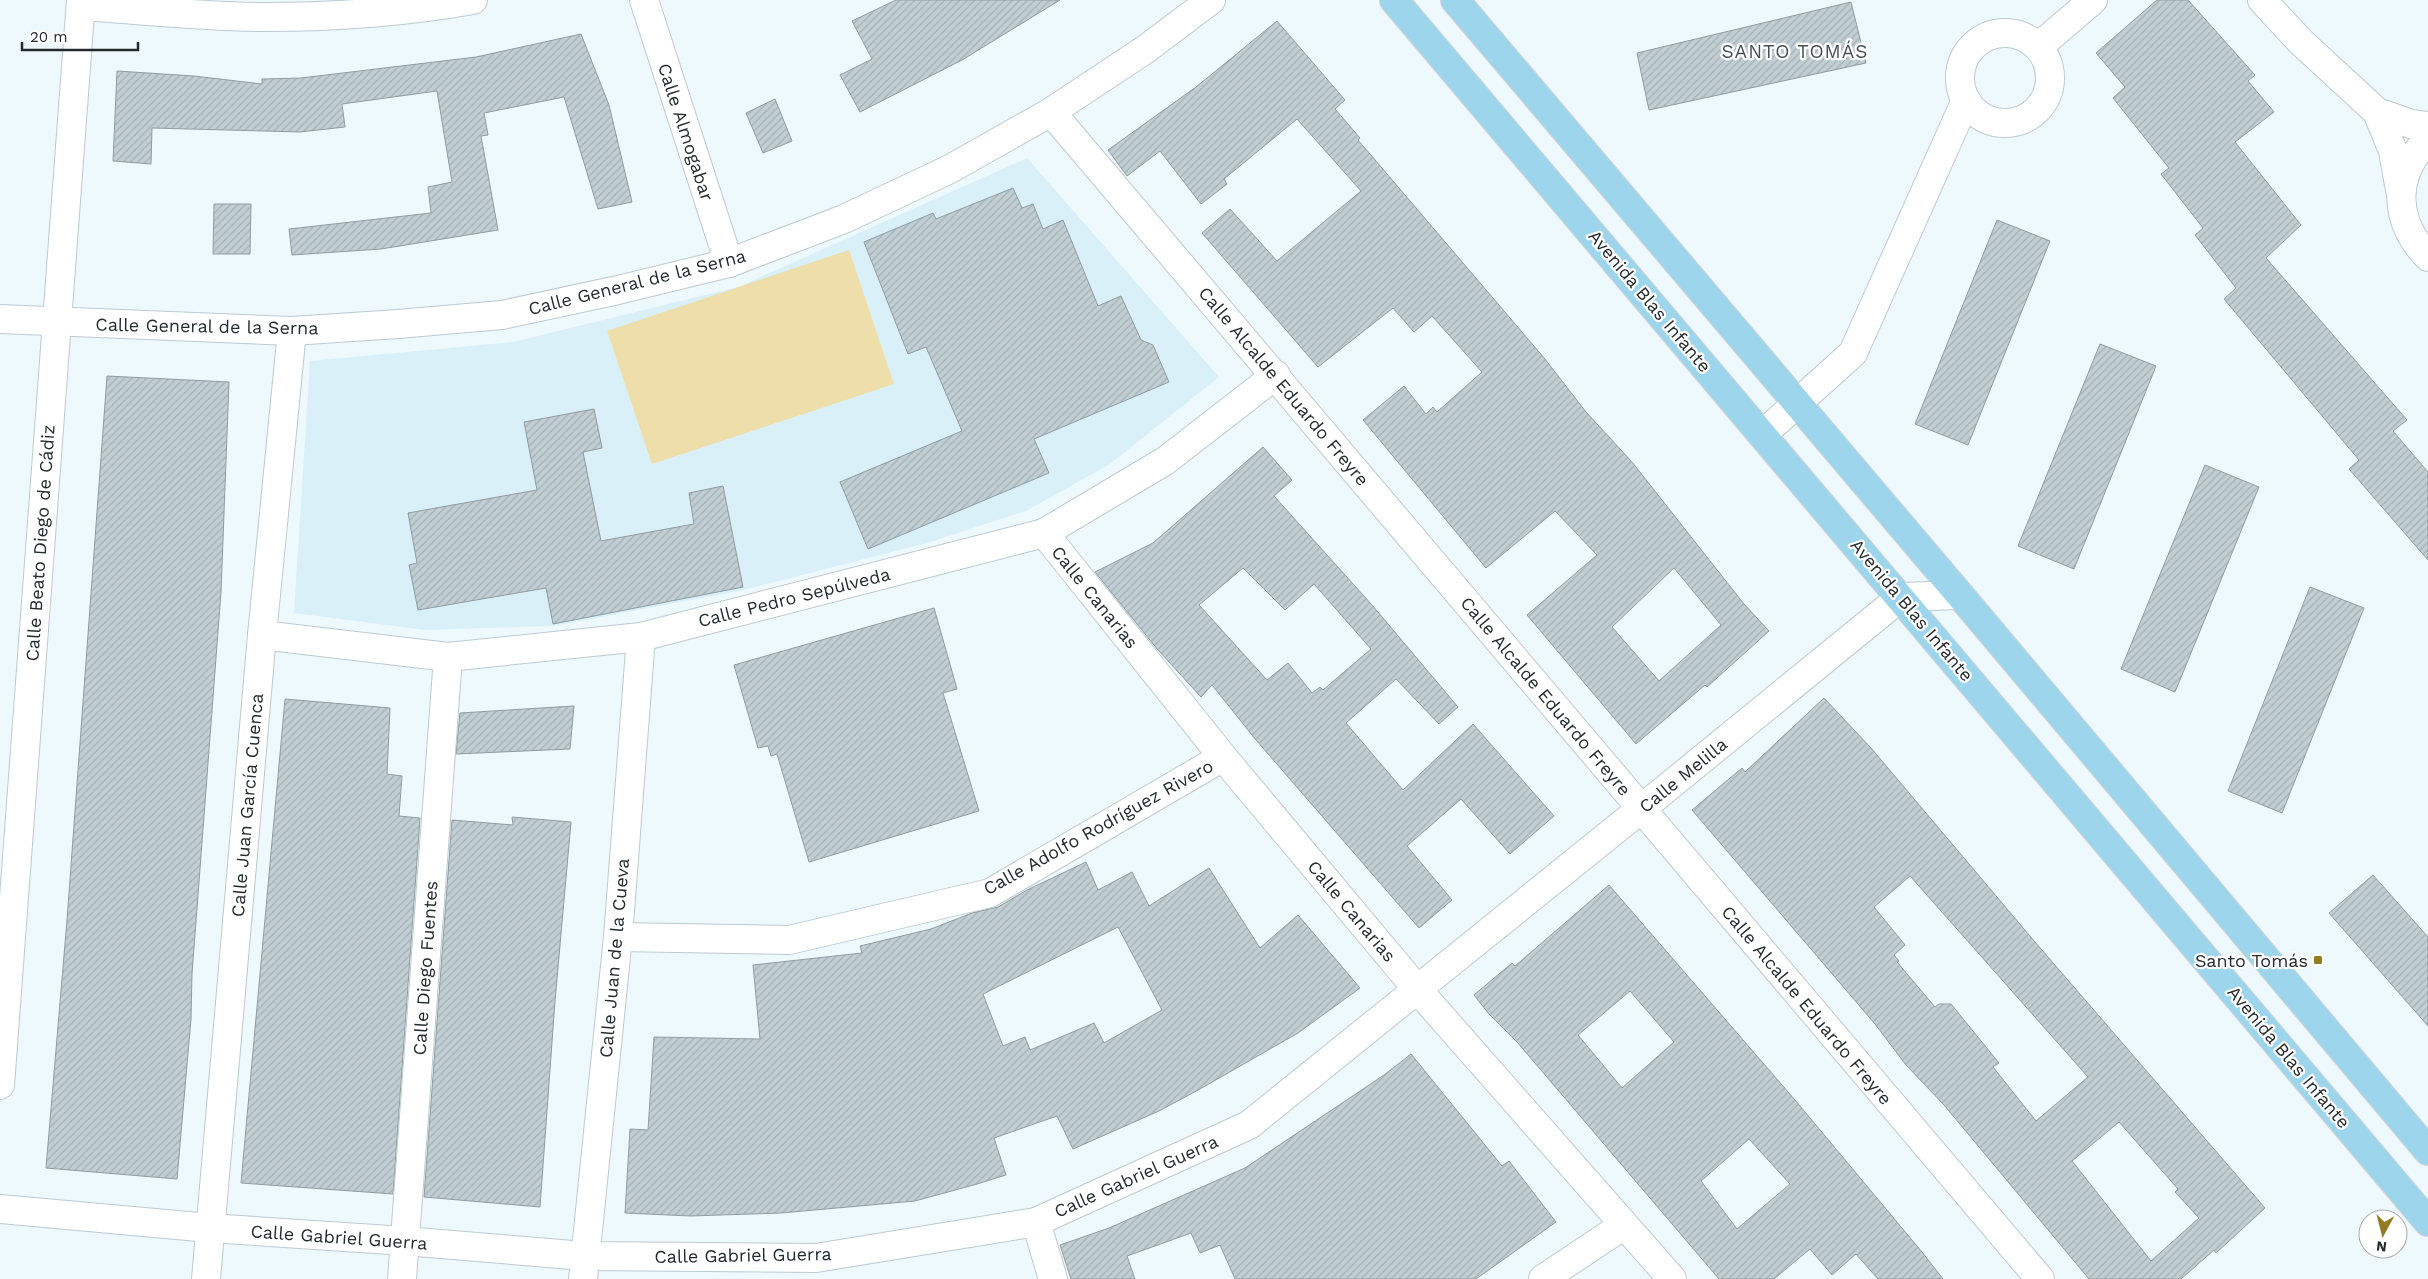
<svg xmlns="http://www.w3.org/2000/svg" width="2428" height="1279" font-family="'Work Sans',sans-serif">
  <defs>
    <pattern id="building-hatch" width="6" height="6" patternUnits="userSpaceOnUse" patternTransform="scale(1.25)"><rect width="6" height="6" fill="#c1ced3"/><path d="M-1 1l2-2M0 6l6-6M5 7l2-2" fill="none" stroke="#a6b1b5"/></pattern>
  </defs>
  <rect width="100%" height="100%" fill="#eef9fd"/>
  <polygon fill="#daf0f9" points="1027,158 1219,377 1110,464 1026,511 927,543 739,591 553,626 425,630 294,613 310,361 513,342 738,287"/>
  <polygon fill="#eedea9" points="849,250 894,384 652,464 607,331"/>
  <g fill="url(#building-hatch)" stroke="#8f9ca1" fill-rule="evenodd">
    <polygon points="896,0 1060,0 962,60 860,112 840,75 872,59 852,21"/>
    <polygon points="2157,0 2188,0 2255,75 2248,81 2274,112 2235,142 2301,225 2266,258 2407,420 2393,431 2428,472 2428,560 2349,469 2359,460 2224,299 2236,288 2195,235 2203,228 2161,174 2169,168 2113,98 2125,87 2096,53"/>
    <polygon points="1851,2 1866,63 1649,110 1637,53"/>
    <path d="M1277 21 1345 100 1335 109 1360 138 1358 140 1545 359 1586 412 1632 462 1744 604 1769 631 1707 687 1705 685 1636 744 1527 615 1597 555 1555 511 1486 568 1363 420 1404 386 1426 414 1433 407 1437 412 1482 372 1432 316 1414 332 1393 308 1318 367 1202 233 1230 209 1277 261 1361 191 1297 119 1224 179 1227 184 1201 204 1160 151 1127 176 1108 150 1196 87ZM1674 568 1721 625 1659 681 1612 627Z"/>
    <polygon points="581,34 609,105 632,202 598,209 564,97 484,113 488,135 481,136 498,230 381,249 292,255 289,229 431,213 428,187 452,182 437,91 342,104 345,127 300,132 152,128 151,164 113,161 117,71 194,76 262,84 262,79 301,78 476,57"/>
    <polygon points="775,99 792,141 763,153 746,113"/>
    <polygon points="1013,188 1022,208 1033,204 1043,229 1063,220 1098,306 1121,296 1141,340 1153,345 1169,382 1034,439 1049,473 868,549 840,482 962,431 926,347 908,354 864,242 933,213 936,219"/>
    <polygon points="214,204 251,204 250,254 213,254"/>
    <polygon points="1997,220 2050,241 1968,445 1915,424"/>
    <polygon points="2100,344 2156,366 2074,569 2018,546"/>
    <polygon points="107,376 229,382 221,592 192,974 191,1019 177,1179 46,1168 67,920"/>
    <polygon points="594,409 602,448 583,452 601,541 694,524 689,493 723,486 743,587 553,624 546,588 418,610 409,565 417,563 408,513 537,490 524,422"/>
    <path d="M1263 447 1292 480 1274 496 1372 605 1458 707 1439 724 1396 679 1346 723 1403 790 1473 724 1554 816 1510 854 1461 799 1407 846 1452 900 1419 928 1256 740 1212 685 1201 697 1158 650 1095 572 1153 543ZM1243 568 1285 610 1314 584 1371 649 1323 690 1320 687 1312 693 1288 663 1267 680 1199 605Z"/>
    <polygon points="2205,465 2259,487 2175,692 2121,669"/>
    <polygon points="2310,587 2364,608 2282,813 2228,791"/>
    <polygon points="934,608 957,689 943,693 979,811 809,862 777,754 771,756 768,746 758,748 734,665"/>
    <path d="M1824 698 1871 748 2035 942 2265 1208 2216 1253 2214 1250 2181 1279H2089L1944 1105 1906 1065 1875 1024 1692 810 1742 768 1745 772ZM1910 876 2088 1077 2036 1121 1993 1067 1999 1063 1951 1004H1939L1935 1007 1897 962 1899 961 1894 955 1905 945 1874 907ZM2119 1122 2178 1189 2175 1192 2199 1218 2151 1261 2072 1161Z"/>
    <polygon points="285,699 390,708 387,774 402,776 399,816 420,818 393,1194 241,1183"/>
    <polygon points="574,706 570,749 456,754 460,713"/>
    <polygon points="512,817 571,822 555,1001 540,1207 424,1197 452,820 513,825"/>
    <path d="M1086 862 1098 890 1132 872 1149 906 1209 868 1260 948 1298 915 1360 988 1298 1033 1200 1089 1159 1111 1073 1149 1057 1116 994 1138 1006 1175 977 1184 915 1201 781 1213 691 1216 625 1213 630 1129 648 1130 654 1037 760 1039 753 965 862 953 860 946 931 929 972 913 998 907 1027 890ZM1118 927 1162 1010 1104 1043 1094 1023 1030 1050 1025 1037 1003 1046 983 994Z"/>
    <polygon points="2373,875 2428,937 2428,1026 2329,913"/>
    <path d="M1609 885 1795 1100 1922 1252 1943 1279H1878L1856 1254 1832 1275 1810 1249 1774 1279H1719L1517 1042 1489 1014 1474 995 1512 963 1515 966ZM1630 991 1674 1042 1622 1088 1578 1035ZM1749 1139 1790 1184 1737 1229 1701 1181Z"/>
    <polygon points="1411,1054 1502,1166 1509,1161 1556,1222 1476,1279 1235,1279 1220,1245 1200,1253 1191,1233 1127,1256 1135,1279 1071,1279 1060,1245 1109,1228 1245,1168 1384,1075"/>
  </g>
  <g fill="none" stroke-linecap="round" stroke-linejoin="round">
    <defs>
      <g id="minor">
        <polyline points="644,0 729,263"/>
        <polyline points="2262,0 2300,41 2377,112 2411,124 2428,126"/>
        <path d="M81 6C142 10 205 17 266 17 336 17 405 12 473 0"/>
        <circle cx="2005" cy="78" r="45"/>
        <polyline points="2038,47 2093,0"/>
        <polyline points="1051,112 2040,1279"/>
        <polyline points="2377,112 2393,151 2400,190"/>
        <path d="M2428 139C2392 176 2393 220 2428 257"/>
        <polyline points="0,319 292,331 398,324 502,315 618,290 729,263 844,219 950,169 1051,112 1146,49 1211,0"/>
        <polyline points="1763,434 1853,353 1966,100"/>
        <polyline points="1044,533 1223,757 1417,989 1672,1279"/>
        <polyline points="262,635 448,657 641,637 1044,533 1165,461 1276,375"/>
        <polyline points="618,937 789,940 990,893 1223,757"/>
        <polyline points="0,1085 81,0"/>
        <polyline points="0,1209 210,1228 405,1241 584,1256 816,1258 1036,1222 1249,1125 1641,809 1901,597 1960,595"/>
        <polyline points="1036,1222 1053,1279"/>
        <polyline points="206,1279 262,635 292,331"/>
        <polyline points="402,1279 448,657"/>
        <polyline points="583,1279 618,937 641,637"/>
        <polyline points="1543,1279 1624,1225"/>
      </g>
      <g id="major">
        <polyline points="1394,0 2428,1222"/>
        <polyline points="1455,0 1960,595 2428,1151"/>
      </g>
    </defs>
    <use href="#minor" stroke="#bdcad0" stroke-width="30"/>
    <use href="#major" stroke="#d3d4d5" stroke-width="30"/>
    <use href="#minor" stroke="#fff" stroke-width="28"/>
    <use href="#major" stroke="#9dd6ec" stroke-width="28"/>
  </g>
  <rect fill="#937b22" stroke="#fff" stroke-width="2" x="2313" y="955" width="10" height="10" rx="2.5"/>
  <g text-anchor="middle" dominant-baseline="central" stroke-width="4.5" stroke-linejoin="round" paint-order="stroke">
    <g font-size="18" fill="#252a2c" stroke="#fff">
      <text transform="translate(686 132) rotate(72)">Calle Almogabar</text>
      <text transform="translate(637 282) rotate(-14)">Calle General de la Serna</text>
      <text transform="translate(1650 301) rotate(50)">Avenida Blas Infante</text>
      <text transform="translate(207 326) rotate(1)">Calle General de la Serna</text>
      <text transform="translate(1284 386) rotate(50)">Calle Alcalde Eduardo Freyre</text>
      <text transform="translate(40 543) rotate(-86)">Calle Beato Diego de Cádiz</text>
      <text transform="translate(794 597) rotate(-14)">Calle Pedro Sepúlveda</text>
      <text transform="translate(1095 597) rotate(51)">Calle Canarias</text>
      <text transform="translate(1912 610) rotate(50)">Avenida Blas Infante</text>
      <text transform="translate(1546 696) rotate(50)">Calle Alcalde Eduardo Freyre</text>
      <text transform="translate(1683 775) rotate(-39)">Calle Melilla</text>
      <text transform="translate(247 805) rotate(-85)">Calle Juan García Cuenca</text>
      <text transform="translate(1098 827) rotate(-29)">Calle Adolfo Rodríguez Rivero</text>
      <text transform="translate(1352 911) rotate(50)">Calle Canarias</text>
      <text transform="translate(614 958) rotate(-85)">Calle Juan de la Cueva</text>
      <text transform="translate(425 968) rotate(-86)">Calle Diego Fuentes</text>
      <text transform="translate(1807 1005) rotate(50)">Calle Alcalde Eduardo Freyre</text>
      <text transform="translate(2289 1057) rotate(50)">Avenida Blas Infante</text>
      <text transform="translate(1136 1176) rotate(-24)">Calle Gabriel Guerra</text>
      <text transform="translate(339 1237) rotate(4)">Calle Gabriel Guerra</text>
      <text transform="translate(743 1255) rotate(-1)">Calle Gabriel Guerra</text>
    </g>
    <g font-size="18" fill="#252a2c" stroke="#fff" text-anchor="end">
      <text x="2308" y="960">Santo Tomás</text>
    </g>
    <g font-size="19" letter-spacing="1" fill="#455055" stroke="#fff">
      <text x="1795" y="51">SANTO TOMÁS</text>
    </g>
  </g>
  <g transform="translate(2383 1234) rotate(187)"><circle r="24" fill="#ffffff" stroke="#a8aaab"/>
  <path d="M0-4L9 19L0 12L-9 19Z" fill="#937b22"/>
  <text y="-8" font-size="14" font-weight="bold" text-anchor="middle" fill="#252a2c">N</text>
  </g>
  <path d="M22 42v8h116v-8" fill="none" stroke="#252a2c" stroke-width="2.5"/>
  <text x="30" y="42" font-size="15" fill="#252a2c" stroke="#ffffff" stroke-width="4" paint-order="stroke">20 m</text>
</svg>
